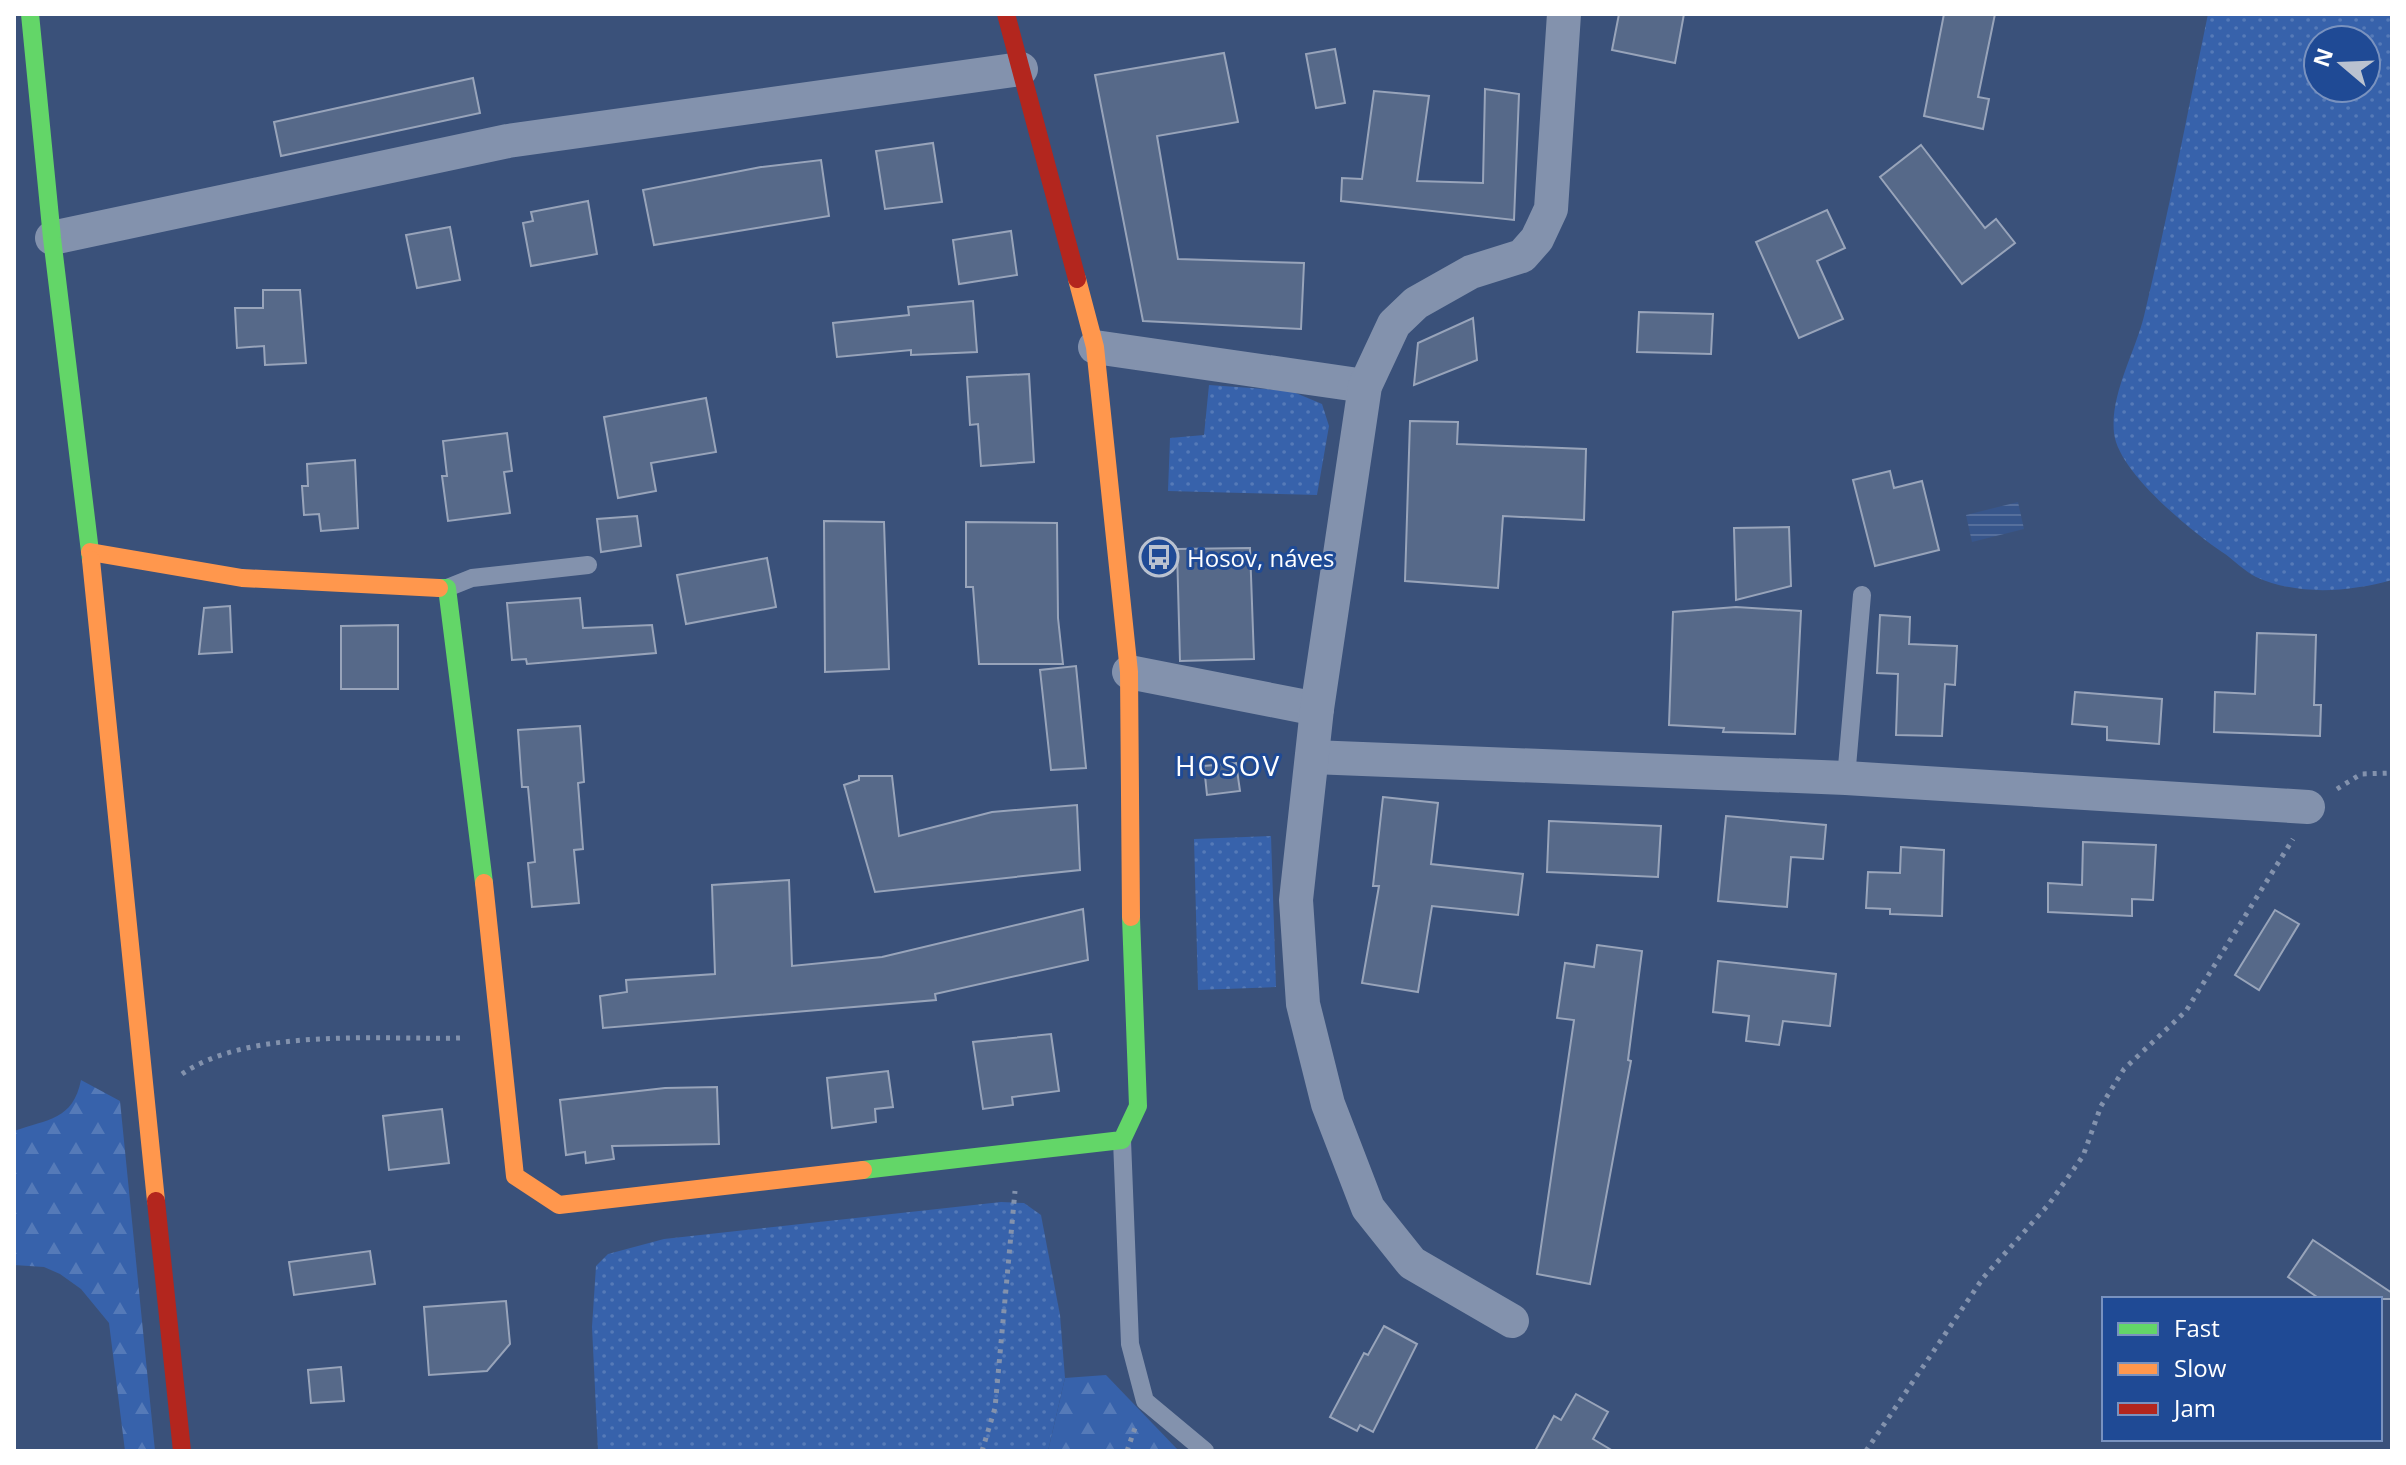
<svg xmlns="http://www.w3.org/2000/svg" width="2406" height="1465" font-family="'Open Sans',sans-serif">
  <defs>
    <pattern id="green-dots" width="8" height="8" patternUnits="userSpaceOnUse" patternTransform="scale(2)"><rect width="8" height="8" fill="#3762ab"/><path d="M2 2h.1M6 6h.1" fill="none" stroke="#557ab8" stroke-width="1.8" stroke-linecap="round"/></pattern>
    <pattern id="forest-firs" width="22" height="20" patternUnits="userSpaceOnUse" patternTransform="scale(2)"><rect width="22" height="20" fill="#3762ab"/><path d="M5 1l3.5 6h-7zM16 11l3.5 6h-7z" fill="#557ab8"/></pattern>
    <pattern id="water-rules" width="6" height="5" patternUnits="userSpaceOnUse" patternTransform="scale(2)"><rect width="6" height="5" fill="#38568b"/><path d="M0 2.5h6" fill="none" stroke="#566f9c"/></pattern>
  </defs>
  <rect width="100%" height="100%" fill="#3a517a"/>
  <g fill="url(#green-dots)" fill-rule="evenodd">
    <path d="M2208 14H2392V580C2349 592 2298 596 2256 577 2244 571 2233 559 2222 552 2191 531 2118 472 2114 433 2110 394 2135 353 2144 316 2168 216 2187 115 2208 14ZM2318 40H2366V88H2318Z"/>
    <polygon points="1209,385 1291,391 1322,404 1329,426 1317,495 1168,491 1170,438 1204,435"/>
    <polygon points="1271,836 1276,987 1198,990 1194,839"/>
    <polygon points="1001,1202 1024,1203 1041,1215 1060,1315 1065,1378 1048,1451 598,1451 592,1327 596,1266 608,1254 664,1239"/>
  </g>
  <g fill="url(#forest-firs)">
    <path d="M81 1080 120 1101 155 1451H125L109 1323 81 1289 60 1274 44 1267 14 1265V1131C48 1119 73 1120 81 1080Z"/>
    <polygon points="1106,1375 1178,1450 1178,1451 1048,1451 1065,1378"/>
  </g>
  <polygon fill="url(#water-rules)" points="2018,502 2024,529 1972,542 1966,515"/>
  <g fill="#566989" stroke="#98a4ba" stroke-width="2">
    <polygon points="1619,14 1684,14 1675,63 1612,50"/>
    <polygon points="1944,14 1995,14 1978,97 1989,99 1983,129 1924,116"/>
    <polygon points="1335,49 1345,103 1316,108 1306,54"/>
    <polygon points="1224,53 1238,122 1157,136 1178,259 1304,263 1301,329 1143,321 1095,75"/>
    <polygon points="473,78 480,113 281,156 274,122"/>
    <polygon points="1485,89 1519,94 1514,220 1341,201 1342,178 1362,179 1374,91 1429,96 1417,181 1483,183"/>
    <polygon points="933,143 942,202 885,209 876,151"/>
    <polygon points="1921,145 1985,228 1996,219 2015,243 1962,284 1880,177"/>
    <polygon points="821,160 829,216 654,245 643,190 761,167"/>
    <polygon points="588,201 597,254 531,266 523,223 533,221 531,212"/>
    <polygon points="1827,210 1845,248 1817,261 1843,319 1799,338 1756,242"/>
    <polygon points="450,227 460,280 417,288 406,235"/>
    <polygon points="1011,231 1017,275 959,284 953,240"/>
    <polygon points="263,290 300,290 306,363 265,365 264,346 237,348 235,308 263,308"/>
    <polygon points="973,301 977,352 911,355 911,350 837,357 833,323 909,315 908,307"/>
    <polygon points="1639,312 1713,314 1711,354 1637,352"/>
    <polygon points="1473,318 1477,360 1414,385 1418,343"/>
    <polygon points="1029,374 1034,462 981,466 978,424 970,425 967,377"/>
    <polygon points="706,398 716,452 651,463 656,491 618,498 604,417"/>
    <polygon points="1410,421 1458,422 1457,444 1586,449 1584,520 1503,516 1498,588 1405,581"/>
    <polygon points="507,433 512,471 504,472 510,513 448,521 442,476 447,476 443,441"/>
    <polygon points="355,460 358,528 321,531 319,514 304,515 302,486 308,486 307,464"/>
    <polygon points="1890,471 1894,488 1922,481 1939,550 1875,566 1853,480"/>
    <polygon points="637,516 641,546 601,552 597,519"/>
    <polygon points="824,521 884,522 889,669 825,672"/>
    <polygon points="966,522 1057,523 1058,618 1063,664 979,664 973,587 966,587"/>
    <polygon points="1789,527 1791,586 1736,600 1734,528"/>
    <polygon points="1250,548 1254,659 1180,661 1177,549"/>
    <polygon points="767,558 776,607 686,624 677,575"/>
    <polygon points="580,598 583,628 652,625 656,653 527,664 526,659 512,660 507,603"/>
    <polygon points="230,606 232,652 199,654 204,608"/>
    <polygon points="1736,607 1801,611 1795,734 1723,732 1724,728 1669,725 1673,612"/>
    <polygon points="1880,615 1910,617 1909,644 1957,646 1955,685 1945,684 1942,736 1896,735 1898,674 1877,673"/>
    <polygon points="398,625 398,689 341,689 341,626"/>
    <polygon points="2257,633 2316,635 2314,705 2321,705 2320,736 2214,732 2215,692 2255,694"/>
    <polygon points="1076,666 1086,768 1051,770 1040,670"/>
    <polygon points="2075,692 2162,699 2159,744 2107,740 2107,727 2072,724"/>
    <polygon points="580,726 584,782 578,783 583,849 574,850 579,903 532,907 528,863 535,862 528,787 522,787 518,730"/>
    <polygon points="1236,763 1240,791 1207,795 1204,766"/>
    <polygon points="859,776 892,776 899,836 992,812 1077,805 1080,870 875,892 844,785 859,780"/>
    <polygon points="1383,797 1438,803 1431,864 1523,874 1518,915 1432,906 1418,992 1362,983 1379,886 1373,886"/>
    <polygon points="1726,816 1826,825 1823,859 1791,857 1787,907 1718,901"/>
    <polygon points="1549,821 1661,826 1658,877 1547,872"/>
    <polygon points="2083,842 2156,845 2153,900 2132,899 2132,916 2048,912 2048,883 2082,885"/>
    <polygon points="1901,847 1944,850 1942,916 1890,914 1890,909 1866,908 1868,872 1900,873"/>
    <polygon points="789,880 792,966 882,957 1083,909 1088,960 935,994 936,1000 603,1028 600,996 627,992 626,980 715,974 712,885"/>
    <polygon points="2275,910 2299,924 2259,990 2235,975"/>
    <polygon points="1597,945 1642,951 1628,1060 1631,1061 1590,1284 1537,1274 1574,1020 1557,1018 1565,963 1594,967"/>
    <polygon points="1718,961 1836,974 1830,1026 1783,1021 1779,1045 1746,1041 1749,1016 1713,1012"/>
    <polygon points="1051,1034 1059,1091 1012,1097 1013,1105 983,1109 973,1042"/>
    <polygon points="888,1071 893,1107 875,1109 876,1122 832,1128 827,1078"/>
    <polygon points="717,1087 719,1144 612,1146 614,1159 586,1163 585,1152 566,1155 560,1100 665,1088"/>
    <polygon points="442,1109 449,1163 389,1170 383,1116"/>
    <polygon points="2313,1240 2392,1293 2392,1299 2320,1299 2288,1277"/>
    <polygon points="370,1251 375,1284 294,1295 289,1262"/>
    <polygon points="506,1301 510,1344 487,1371 429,1375 424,1307"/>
    <polygon points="1384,1326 1417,1344 1373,1432 1360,1425 1357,1431 1330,1417 1364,1353 1368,1355"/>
    <polygon points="341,1367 344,1401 311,1403 308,1370"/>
    <polygon points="1576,1394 1608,1412 1593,1439 1613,1451 1535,1451 1554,1416 1561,1420"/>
  </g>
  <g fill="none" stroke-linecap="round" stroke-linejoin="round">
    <g stroke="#8392ad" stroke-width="5" stroke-dasharray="4 6" stroke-linecap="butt">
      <polyline points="2337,789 2361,774 2392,773"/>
      <path d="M182 1074C250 1027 381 1040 462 1038"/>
      <polyline points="982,1451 995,1408 1015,1191"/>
      <polyline points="1127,1451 1135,1428"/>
      <polyline points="1866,1451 1983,1278 2049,1204 2083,1156 2101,1106 2124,1069 2186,1011 2293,839"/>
    </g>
    <g stroke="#8392ad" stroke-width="18">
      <polyline points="447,588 472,578 588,565"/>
      <polyline points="1846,778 1862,595"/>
      <polyline points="1122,1140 1130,1344 1145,1401 1205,1451"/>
    </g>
    <g stroke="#8392ad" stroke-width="34">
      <polyline points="52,238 508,141 1021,69"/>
      <polyline points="1095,347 1365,386"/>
      <polyline points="1129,672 1317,709"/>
      <polyline points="1312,757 1846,778 2308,807"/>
      <polyline points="1512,1321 1412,1263 1368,1208 1328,1104 1303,1004 1296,900 1317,709 1365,386 1394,324 1416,303 1471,272 1522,256 1537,239 1551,209 1564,14"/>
    </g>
    <g stroke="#63d668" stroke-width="18">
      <polyline points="30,14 52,238 91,560"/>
      <polyline points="439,588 447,588 484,883"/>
      <polyline points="863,1170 1122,1140 1138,1106 1131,917"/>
    </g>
    <g stroke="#ff974d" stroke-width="18">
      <polyline points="1077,279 1095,347 1129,672 1131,917"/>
      <polyline points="90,552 242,578 439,588"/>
      <polyline points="91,560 156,1201"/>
      <polyline points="484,883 515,1176 559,1205 863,1170"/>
    </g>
    <g stroke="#b3261e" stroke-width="18">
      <polyline points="1006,14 1077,279"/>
      <polyline points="156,1201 182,1451"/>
    </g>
  </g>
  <defs>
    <symbol id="bus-ring" viewBox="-11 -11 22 22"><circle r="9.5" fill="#1f4a95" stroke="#bac2d0" stroke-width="1.5"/><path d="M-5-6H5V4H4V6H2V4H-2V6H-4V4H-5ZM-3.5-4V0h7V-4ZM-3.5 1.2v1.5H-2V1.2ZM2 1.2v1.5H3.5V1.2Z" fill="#bac2d0"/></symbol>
  </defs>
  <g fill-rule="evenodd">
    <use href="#bus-ring" x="1137" y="535" width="44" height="44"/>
  </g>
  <g text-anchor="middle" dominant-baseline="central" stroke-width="6" stroke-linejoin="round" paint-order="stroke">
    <g font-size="24" fill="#fff" stroke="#1f4a95" text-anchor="start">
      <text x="1187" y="557">Hosov, náves</text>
    </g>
    <g font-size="28" letter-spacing="2" fill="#fff" stroke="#1f4a95">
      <text x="1228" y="765">HOSOV</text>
    </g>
  </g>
  <rect width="2406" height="1465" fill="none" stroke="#ffffff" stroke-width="32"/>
  <rect x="2102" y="1297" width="280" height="144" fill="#1f4a95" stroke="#7992bf" stroke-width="2"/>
  <rect x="2118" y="1323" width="40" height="12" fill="#63d668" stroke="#7992bf" stroke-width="2"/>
  <text x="2174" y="1337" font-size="24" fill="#ffffff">Fast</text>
  <rect x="2118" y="1363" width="40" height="12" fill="#ff974d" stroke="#7992bf" stroke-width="2"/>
  <text x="2174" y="1377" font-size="24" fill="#ffffff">Slow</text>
  <rect x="2118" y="1403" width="40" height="12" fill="#b3261e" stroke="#7992bf" stroke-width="2"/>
  <text x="2174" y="1417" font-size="24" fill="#ffffff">Jam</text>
  <g transform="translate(2342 64) rotate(289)"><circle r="38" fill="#1f4a95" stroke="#7992bf" stroke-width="2"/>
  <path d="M0-6L14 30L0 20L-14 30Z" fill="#bac2d0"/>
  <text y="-12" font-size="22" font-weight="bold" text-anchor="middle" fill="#ffffff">N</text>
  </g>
</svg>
